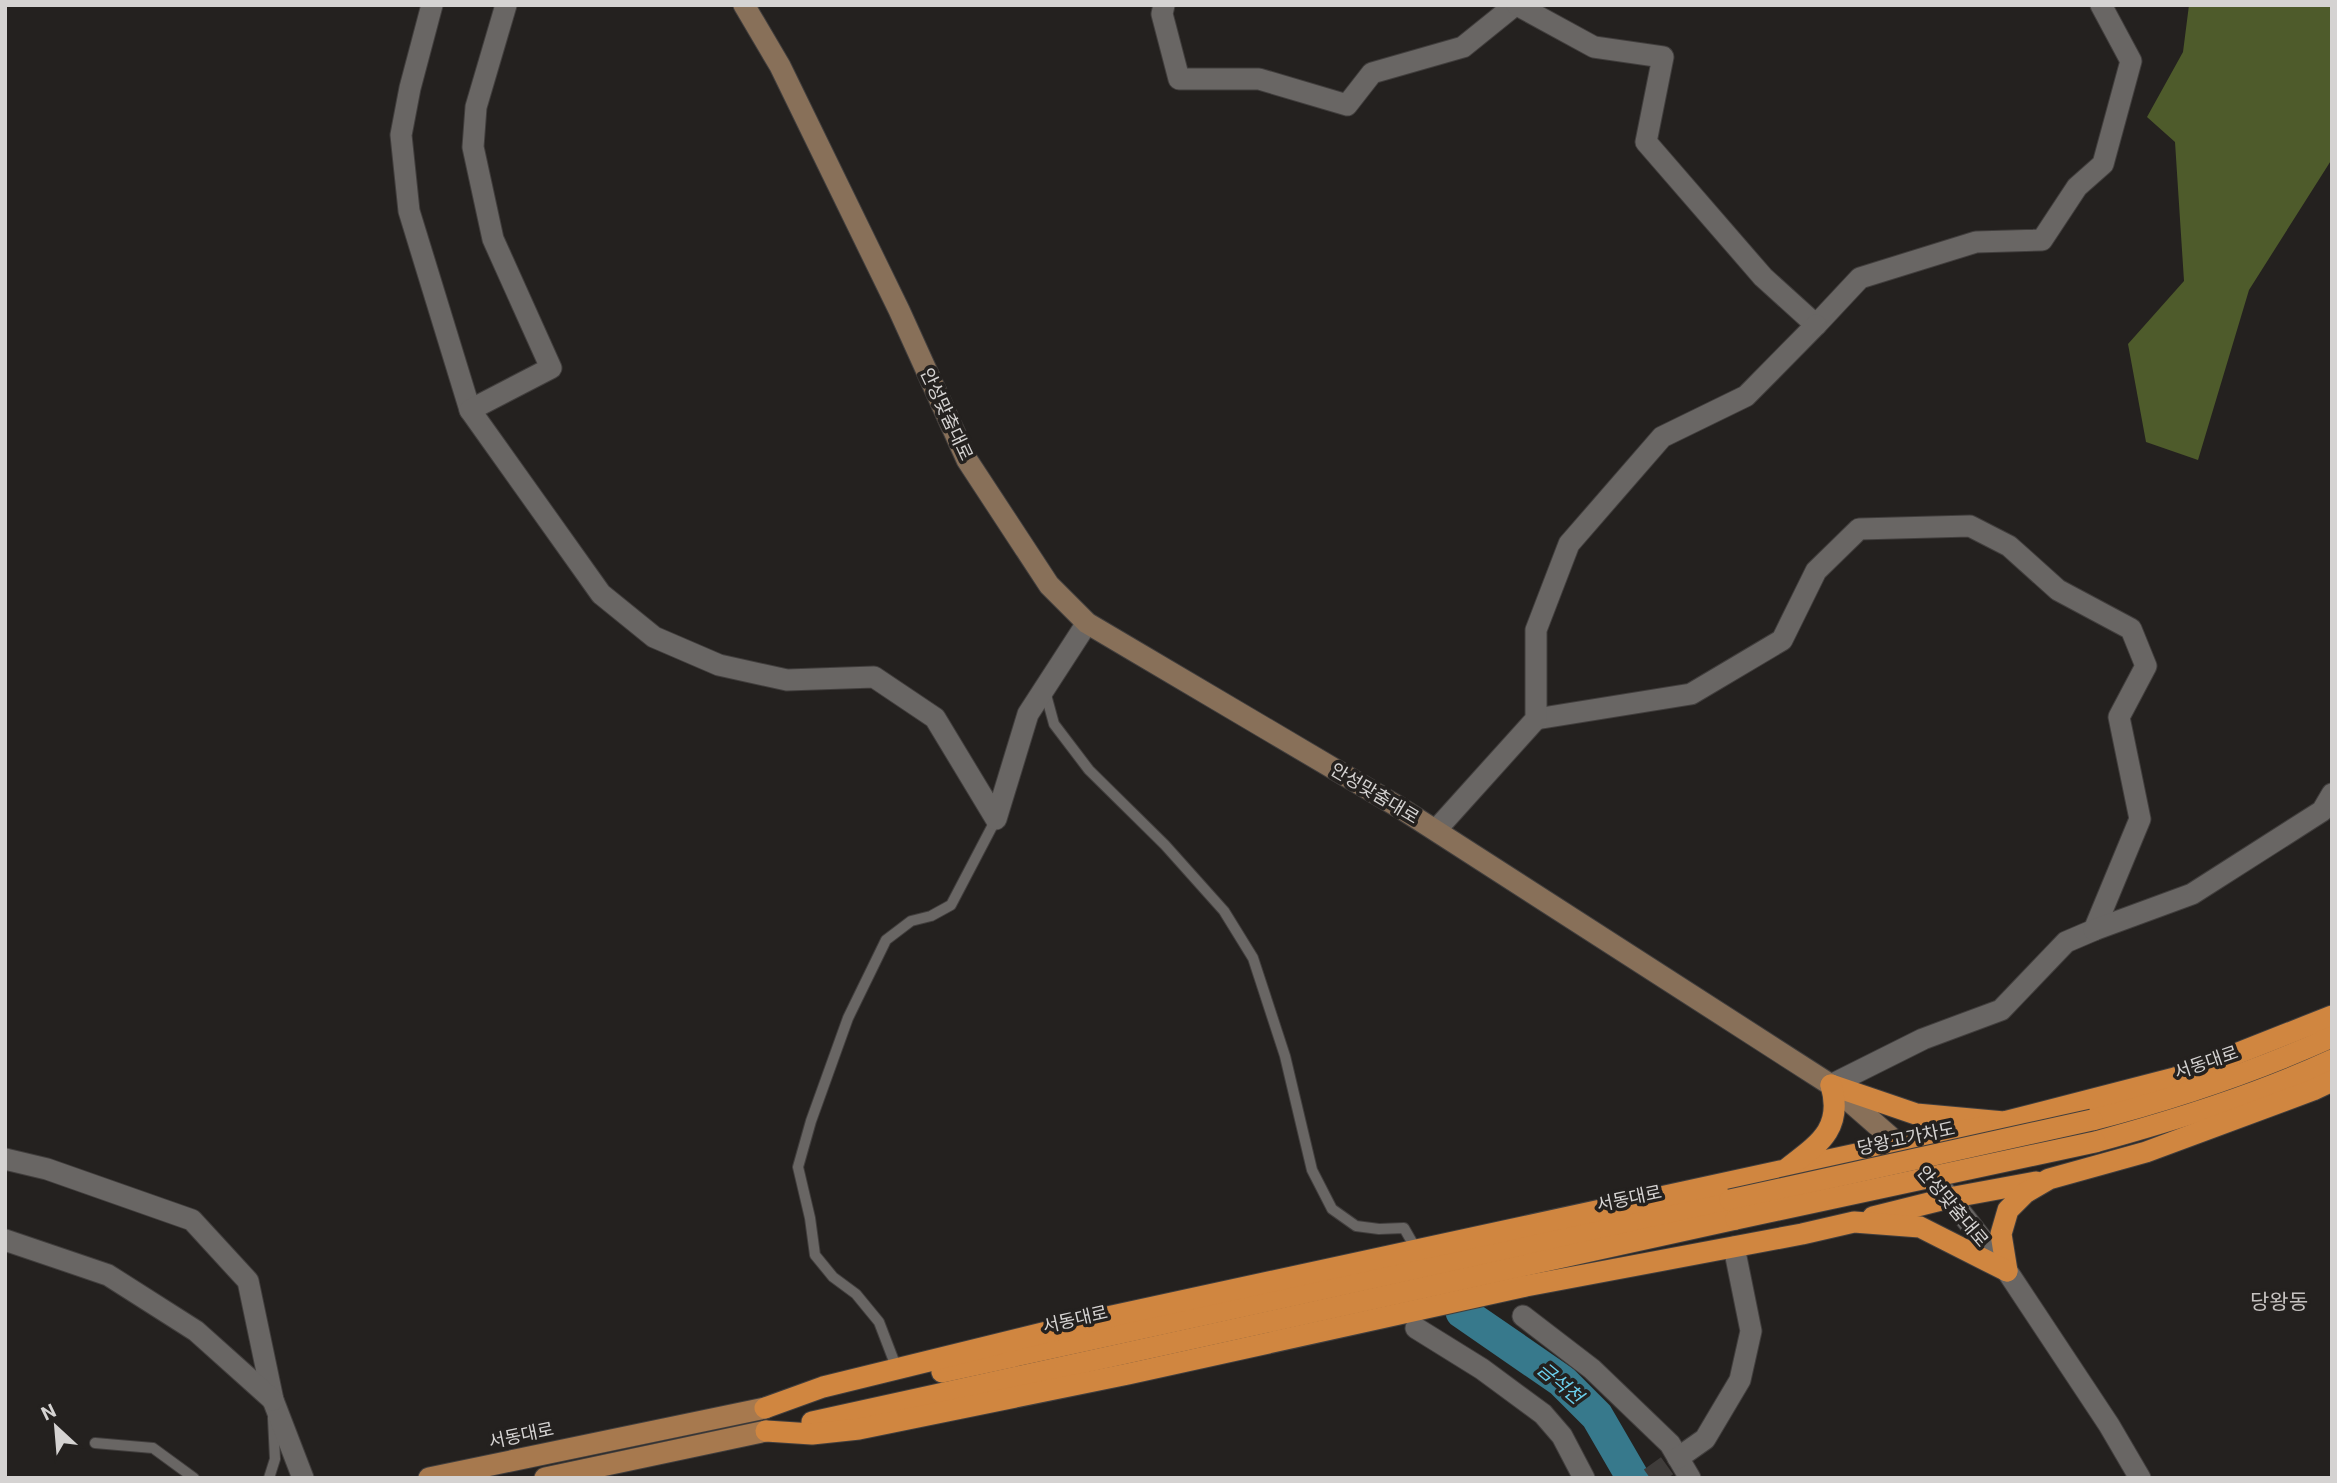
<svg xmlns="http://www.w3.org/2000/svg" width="2337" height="1483" font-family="Roboto,'Noto Sans KR',sans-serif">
  <rect width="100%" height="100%" fill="#24211f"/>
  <polygon fill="#4e5b2b" points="2189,5 2332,5 2332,159 2249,290 2198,460 2146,442 2128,344 2184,281 2175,142 2147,117 2183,52"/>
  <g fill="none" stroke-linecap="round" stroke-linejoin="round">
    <polyline stroke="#37798c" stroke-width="33" points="1462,1312 1562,1381 1597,1416 1633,1478"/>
    <polyline stroke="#3f3c3a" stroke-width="21" stroke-dasharray="21 10" stroke-linecap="butt" points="1650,1478 1678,1458"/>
    <defs>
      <g id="lane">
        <polyline points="1045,691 1054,724 1089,770 1165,845 1224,911 1253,958 1285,1056 1312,1170 1332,1209 1356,1226 1379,1229 1404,1228 1416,1249"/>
        <polyline points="897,1369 879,1322 856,1294 833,1277 815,1255 810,1218 798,1167 811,1121 848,1018 886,940 911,921 931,916 951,905 996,819"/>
        <polyline points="95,1443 153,1448 194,1478"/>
        <polyline points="269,1478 275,1459 273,1418"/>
      </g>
      <g id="street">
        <polyline points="432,5 410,88 401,135 409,211 470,410"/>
        <polyline points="506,5 476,107 473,147 493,239 551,368 470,410 601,594 654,637 719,665 787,680 874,677 935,718 996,819 1028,714 1087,623"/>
        <polyline points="1164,5 1162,14 1179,79 1259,79 1347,105 1372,73 1463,47 1515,5"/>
        <polyline points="1517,5 1594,47 1663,57 1646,142 1763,277 1816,325 1860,278 1976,242 2042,240 2077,187 2103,164 2131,61 2101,5"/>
        <polyline points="1536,719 1691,694 1782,640 1816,571 1859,529 1970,526 2009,546 2058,590 2131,629 2146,666 2119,717 2140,819 2094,930 2066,942 2001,1010 1923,1039 1831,1085"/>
        <polyline points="1436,830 1536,719 1536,630 1569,544 1662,437 1746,396 1816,325"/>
        <polyline points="2094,930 2192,894 2322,811 2332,794"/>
        <polyline points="5,1159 47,1169 192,1220 248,1281 273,1400 303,1478"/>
        <polyline points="1937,1182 2007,1271 2109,1425 2140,1478"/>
        <polyline points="5,1240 108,1275 196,1331 273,1400"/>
        <polyline points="1523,1316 1592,1369 1670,1444 1690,1478"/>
        <polyline points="1416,1328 1482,1369 1543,1414 1562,1436 1584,1478"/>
        <polyline points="1678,1458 1705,1439 1740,1380 1751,1331 1734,1247"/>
      </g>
      <polyline id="secondary" points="744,5 780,66 899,310 967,460 1049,585 1087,623 1402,809 1831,1085 1911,1155"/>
      <g id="primary">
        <polyline points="429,1478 765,1408"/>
        <polyline points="545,1478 766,1431"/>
      </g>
      <g id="highway">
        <polyline points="1831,1085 1916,1114 2004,1122 2175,1078 2332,1016"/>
        <path d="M2092 1120C2174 1099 2254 1072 2332 1037"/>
        <path d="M2095 1142C2175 1120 2256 1095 2332 1060"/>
        <polyline points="1791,1168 1982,1127"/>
        <polyline points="1873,1217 1949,1198 2036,1182"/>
        <polyline points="2007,1271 2001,1234 2008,1210 2025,1193 2049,1179 2146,1152 2313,1090 2332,1081"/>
        <polyline points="942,1372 1730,1200"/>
        <path d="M765 1408 823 1387 1112 1316 1785 1170C1817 1145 1844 1130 1831 1085"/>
        <polyline points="812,1422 1736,1219"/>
        <polyline points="766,1431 812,1434 859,1429 1128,1374 1526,1286 1802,1234 1854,1222 1920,1227 2007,1271"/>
      </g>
    </defs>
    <use href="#lane" stroke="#413e3d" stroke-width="12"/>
    <use href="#street" stroke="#413e3d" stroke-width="23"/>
    <use href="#secondary" stroke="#413e3d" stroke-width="23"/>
    <use href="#primary" stroke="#413e3d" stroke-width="23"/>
    <use href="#highway" stroke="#413e3d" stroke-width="23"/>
    <use href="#lane" stroke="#696664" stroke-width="10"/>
    <use href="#street" stroke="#696664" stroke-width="21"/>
    <use href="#secondary" stroke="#887059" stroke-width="21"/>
    <use href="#primary" stroke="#a7794e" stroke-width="21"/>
    <use href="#highway" stroke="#d08640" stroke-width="21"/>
    <defs>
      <g id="highway-bridge">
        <polyline points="1730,1200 2092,1120"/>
        <polyline points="1736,1219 2095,1142"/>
      </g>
    </defs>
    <use href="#highway-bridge" stroke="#413e3d" stroke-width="23" stroke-linecap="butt"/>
    <use href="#highway-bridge" stroke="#d08640" stroke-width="21"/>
  </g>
  <g text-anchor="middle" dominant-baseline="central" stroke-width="7" stroke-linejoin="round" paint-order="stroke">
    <g font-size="18" fill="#d5d3d2" stroke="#24211f">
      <text transform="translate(947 414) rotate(65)">안성맞춤대로</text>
      <text transform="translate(1375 793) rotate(31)">안성맞춤대로</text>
      <text transform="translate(2206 1062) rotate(-19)">서동대로</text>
      <text transform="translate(1906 1138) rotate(-12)">당왕고가차도</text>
      <text transform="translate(1629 1198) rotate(-12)">서동대로</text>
      <text transform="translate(1953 1206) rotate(50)">안성맞춤대로</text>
      <text transform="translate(1075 1319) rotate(-13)">서동대로</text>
      <text transform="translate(521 1435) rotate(-12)">서동대로</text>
    </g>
    <g font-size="19" font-style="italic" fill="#6cd0ee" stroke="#24211f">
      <text transform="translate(1560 1383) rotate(40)">금석천</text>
    </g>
    <g font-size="21" fill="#c6c2c0" stroke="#24211f">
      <text x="2279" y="1302">당왕동</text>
    </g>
  </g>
  <rect width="2337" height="1483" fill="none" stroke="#d5d3d2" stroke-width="14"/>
  <g transform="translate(56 1427) rotate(334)" stroke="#24211f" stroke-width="5" paint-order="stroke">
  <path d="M0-5L12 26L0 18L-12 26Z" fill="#d5d3d2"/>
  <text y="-10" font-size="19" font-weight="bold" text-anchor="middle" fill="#d5d3d2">N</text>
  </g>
</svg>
